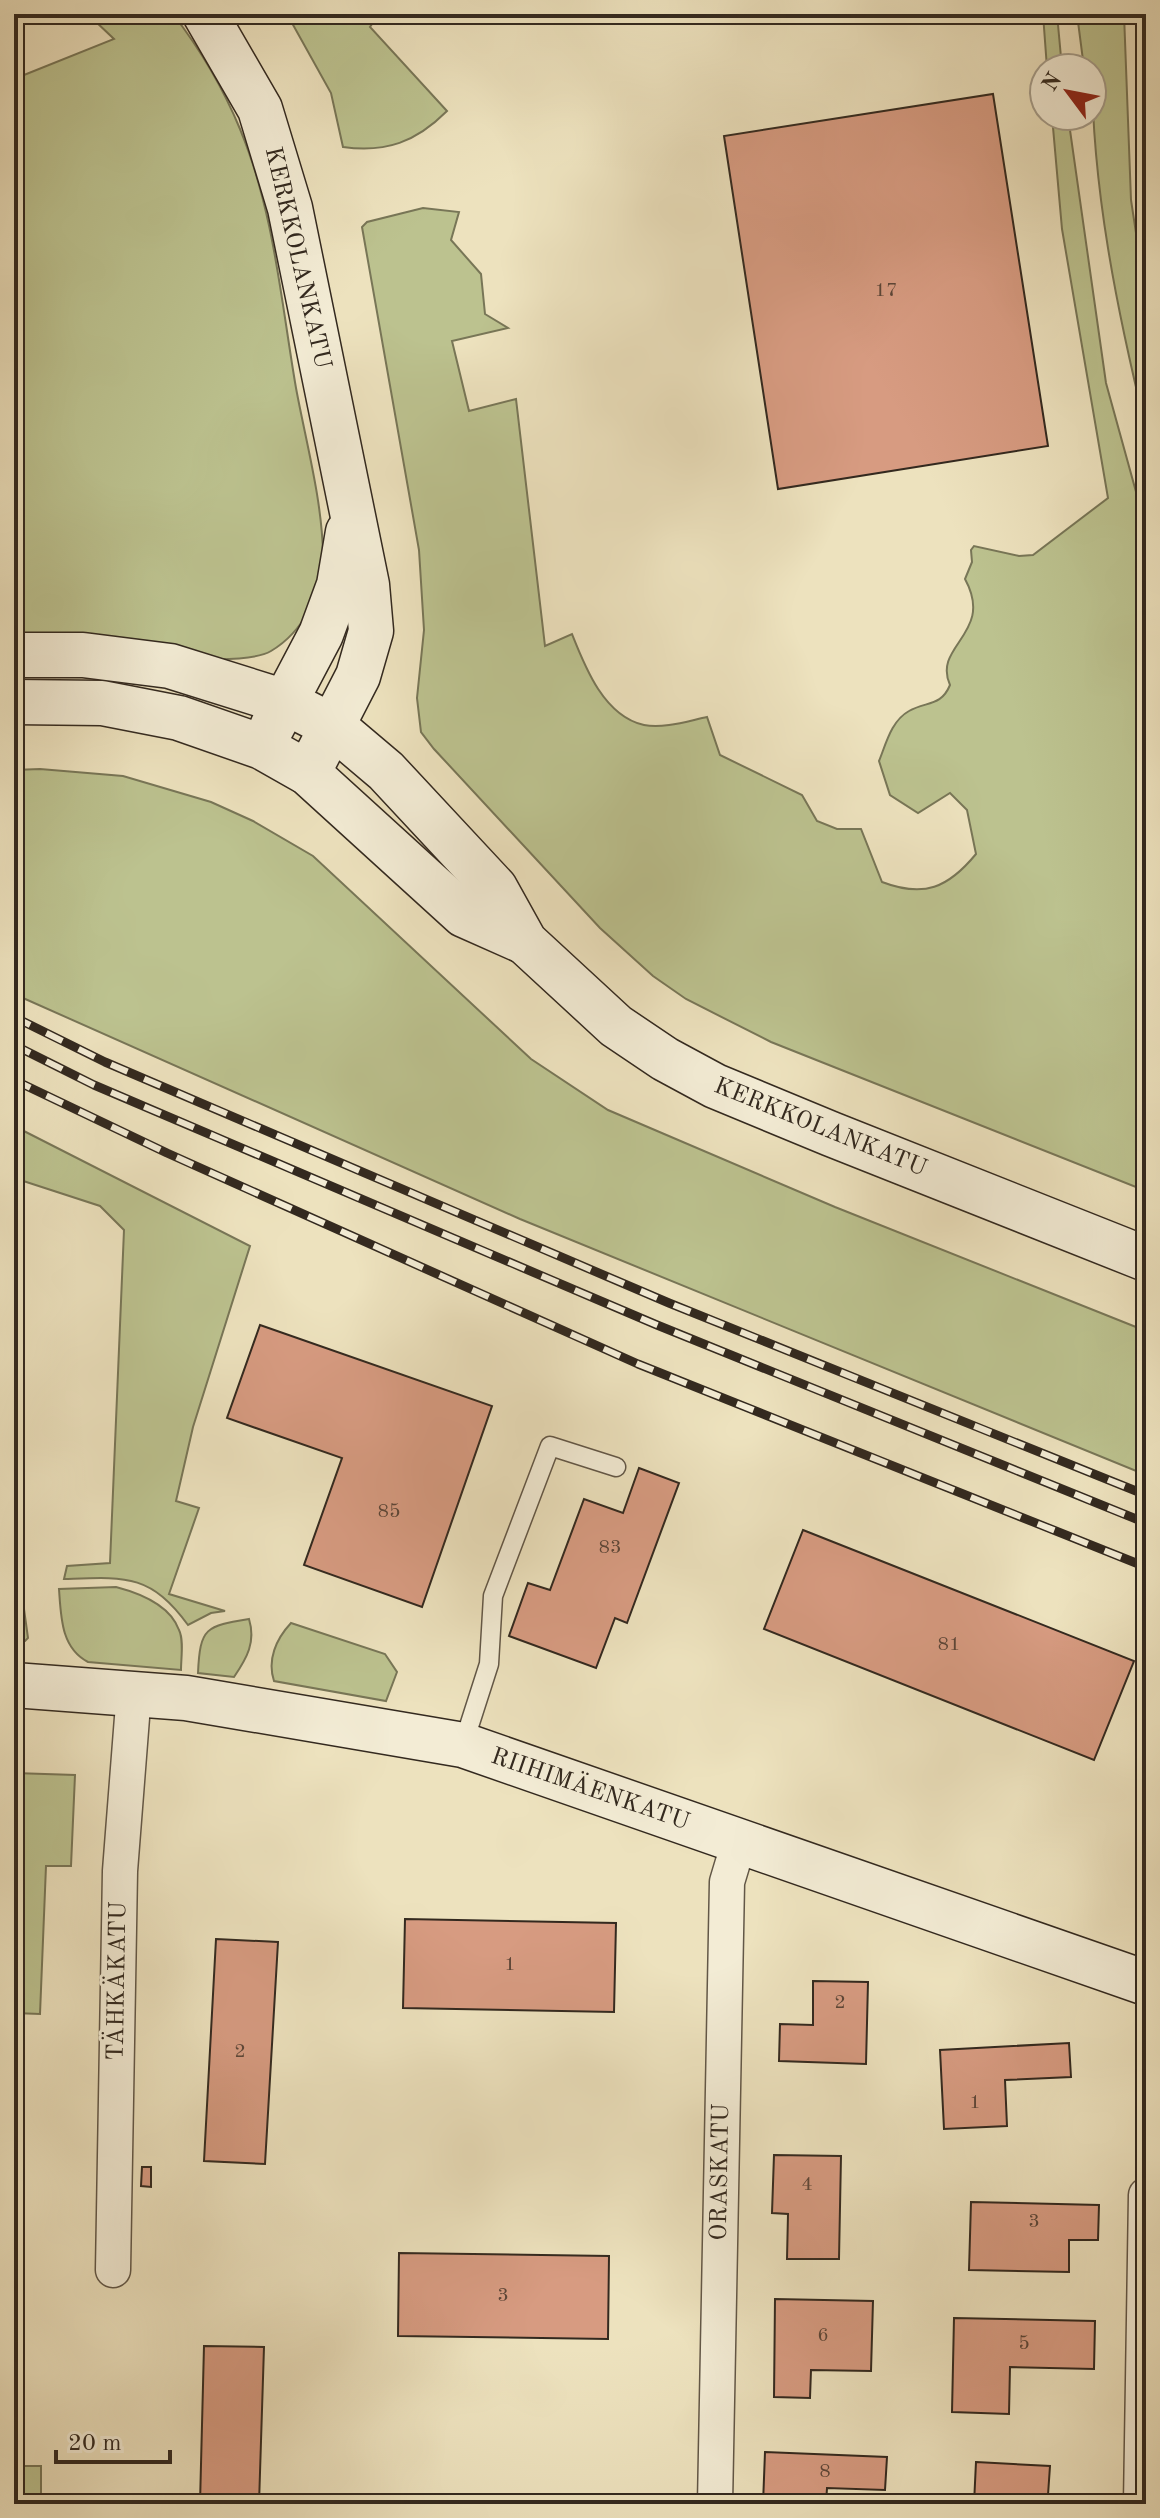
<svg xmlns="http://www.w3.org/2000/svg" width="1160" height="2518" font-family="'Old Standard TT',serif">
  <rect width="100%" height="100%" fill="#ede2be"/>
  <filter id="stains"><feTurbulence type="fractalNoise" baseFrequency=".0025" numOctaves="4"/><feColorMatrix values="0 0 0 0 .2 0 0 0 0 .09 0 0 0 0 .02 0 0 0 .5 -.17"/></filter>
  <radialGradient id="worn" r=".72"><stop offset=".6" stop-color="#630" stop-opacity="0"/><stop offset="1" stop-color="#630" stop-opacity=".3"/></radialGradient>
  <g fill="#bcc28f" stroke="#787657" stroke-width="2">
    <path d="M101 14H173C200 49 223 88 240 129 274 211 281 301 296 388 306 442 322 500 323 554 324 592 303 632 271 651 235 673 63 644 14 639V79L114 39 94 20Z"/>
    <path d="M287 14H379L370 27 447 111C416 142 386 153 343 147L331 93Z"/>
    <polygon points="1043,14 1057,14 1062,68 1047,68"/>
    <path d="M1077 14H1124L1131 200 1146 299V429C1117 311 1092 187 1092 68H1084Z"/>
    <path d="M1052 116H1068L1106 383 1146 528V1191L771 1042 686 999 653 976 600 928 434 749 421 732 417 698 424 630 419 550 362 227 367 222 423 208 459 212 451 240 481 274 485 314 508 328 452 341 469 411 516 399 545 646 572 634C585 667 604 716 644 725 663 729 688 721 707 717L720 755 802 795 817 821 837 829H861L882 882C924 898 948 888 976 854L967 810 950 793 918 813 890 795 879 761C886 744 891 721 909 711 926 701 941 707 950 685 932 645 995 634 965 579L972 562 971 550 974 546 1019 556 1033 555 1108 498 1062 229Z"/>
    <polygon points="40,769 123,776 211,802 253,821 313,856 531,1059 608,1110 835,1207 1146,1331 1146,1475 520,1219 14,994 14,770"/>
    <path d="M14 1126 250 1246 193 1427 176 1501 199 1508 169 1594 225 1611 211 1613 188 1625C150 1573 124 1577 64 1579L67 1566 110 1563 124 1230 100 1206 14 1178Z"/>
    <path d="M116 1587C139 1593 170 1605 179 1630 184 1640 181 1658 181 1670L88 1662C61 1648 61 1617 59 1589Z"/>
    <polygon points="14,1602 24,1609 28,1638 25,1641 14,1641"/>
    <path d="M249 1619C256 1642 247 1658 234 1677L198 1673C200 1627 206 1626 249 1619Z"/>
    <path d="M291 1623 385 1654 397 1672 386 1701 274 1681C267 1660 276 1639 291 1623Z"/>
    <polygon points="14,1773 75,1775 71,1866 46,1866 40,2014 14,2013"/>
    <rect x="14" y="2466" width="27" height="38"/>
  </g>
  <g fill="#d79b81" stroke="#33291f" stroke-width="2">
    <polygon points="993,94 1048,446 778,489 724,136"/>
    <polygon points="260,1325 492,1406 422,1607 304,1565 342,1458 227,1418"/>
    <polygon points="639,1468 679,1483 627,1623 615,1618 596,1668 509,1636 528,1583 550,1590 584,1499 623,1513"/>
    <polygon points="803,1530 1134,1661 1094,1760 764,1629"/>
    <polygon points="405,1919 616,1923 614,2012 403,2008"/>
    <polygon points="216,1939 278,1942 265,2164 204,2161"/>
    <polygon points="813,1981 868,1982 866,2064 779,2061 780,2024 813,2025"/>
    <polygon points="1069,2043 1071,2077 1005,2080 1007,2126 944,2129 940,2050"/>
    <polygon points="774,2155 841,2156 839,2259 787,2259 788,2214 772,2213"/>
    <polygon points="142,2167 151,2167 151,2187 141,2186"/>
    <polygon points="971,2202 1099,2205 1098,2240 1069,2240 1069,2272 969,2270"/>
    <polygon points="399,2253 609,2256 608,2339 398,2336"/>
    <polygon points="775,2299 873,2301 871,2371 811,2370 810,2398 774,2397"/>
    <polygon points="954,2318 1095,2321 1094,2369 1010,2367 1009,2414 952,2412"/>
    <polygon points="204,2346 264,2347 259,2504 200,2504"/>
    <polygon points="765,2452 887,2457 885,2490 827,2488 826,2504 763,2504"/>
    <polygon points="976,2462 1050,2466 1048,2495 1088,2497 1087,2504 974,2504"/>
  </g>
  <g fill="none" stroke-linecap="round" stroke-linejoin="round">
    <defs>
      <polyline id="lane" points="463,1745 489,1664 493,1596 550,1446 616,1467"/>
      <g id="street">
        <polyline points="113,2270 120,1871 134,1692"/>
        <polyline points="715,2504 727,1882 739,1842"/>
        <polyline points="1141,2504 1146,2195"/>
      </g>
      <g id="secondary">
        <polyline points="205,14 260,109 290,208 367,585 371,631 358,676 308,773"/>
        <polyline points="14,655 83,655 170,666 285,702 334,727 386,771 495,888 525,942 616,1026 665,1059 715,1086 831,1134 1146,1259"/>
        <polyline points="14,702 102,703 179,718 262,747 308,773 464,915 525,942"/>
        <polyline points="272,727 321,634 339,585 348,532"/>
        <polyline points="14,1685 186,1698 463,1745 1146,1983"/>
      </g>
    </defs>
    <use href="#lane" stroke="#625747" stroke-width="21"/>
    <use href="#street" stroke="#625747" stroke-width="37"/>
    <use href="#secondary" stroke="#33291f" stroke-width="47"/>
    <use href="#lane" stroke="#f3ecd5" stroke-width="18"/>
    <use href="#street" stroke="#f3ecd5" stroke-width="34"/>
    <use href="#secondary" stroke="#f3ecd5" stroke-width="44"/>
    <defs>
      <g id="rail">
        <polyline points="14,1017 105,1062 669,1303 1146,1495"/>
        <polyline points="14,1045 94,1085 657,1325 1146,1523"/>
        <polyline points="14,1080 167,1153 638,1364 1146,1567"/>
      </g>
    </defs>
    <use href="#rail" stroke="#33291f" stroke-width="9"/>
    <use href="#rail" stroke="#f3ecd5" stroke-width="6" stroke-dasharray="18" stroke-linecap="butt"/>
  </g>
  <g text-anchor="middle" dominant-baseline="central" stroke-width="6" stroke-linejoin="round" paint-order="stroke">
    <g font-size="20" fill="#5c4638">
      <text x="886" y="291">17</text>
      <text x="389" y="1512">85</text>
      <text x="610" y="1548">83</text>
      <text x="949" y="1645">81</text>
      <text x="510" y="1965">1</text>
      <text x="840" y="2003">2</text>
      <text x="240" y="2052">2</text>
      <text x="975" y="2103">1</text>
      <text x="807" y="2185">4</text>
      <text x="1034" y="2222">3</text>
      <text x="503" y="2296">3</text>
      <text x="823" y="2336">6</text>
      <text x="1024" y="2344">5</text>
      <text x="825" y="2472">8</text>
    </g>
    <g font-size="24" fill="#33291f" stroke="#f3ecd5">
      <text transform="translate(297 258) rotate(77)">KERKKOLANKATU</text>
      <text transform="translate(820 1128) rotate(22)">KERKKOLANKATU</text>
      <text transform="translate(590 1790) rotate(19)">RIIHIMÄENKATU</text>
      <text transform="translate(118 1981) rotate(-89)">TÄHKÄKATU</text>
      <text transform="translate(721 2172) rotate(-89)">ORASKATU</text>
    </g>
  </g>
  <rect width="1160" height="2518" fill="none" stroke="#ede2be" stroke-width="48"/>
  <rect x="16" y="16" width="1128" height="2486" fill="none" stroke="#33291f" stroke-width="4"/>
  <rect x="24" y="24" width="1112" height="2470" fill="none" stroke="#33291f" stroke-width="2"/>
  <g transform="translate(1068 92) rotate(302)"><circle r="38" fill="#f3ecd5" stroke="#a69e8c" stroke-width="2"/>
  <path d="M0-6L14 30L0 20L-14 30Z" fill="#8f2418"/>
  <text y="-12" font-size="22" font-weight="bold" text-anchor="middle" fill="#33291f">N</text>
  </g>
  <path d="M56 2450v12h114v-12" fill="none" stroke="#33291f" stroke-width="4"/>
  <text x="68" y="2450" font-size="24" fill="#33291f" stroke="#f3ecd5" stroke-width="6" paint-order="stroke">20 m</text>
  <rect width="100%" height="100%" filter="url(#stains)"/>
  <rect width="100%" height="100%" fill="url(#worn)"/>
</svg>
